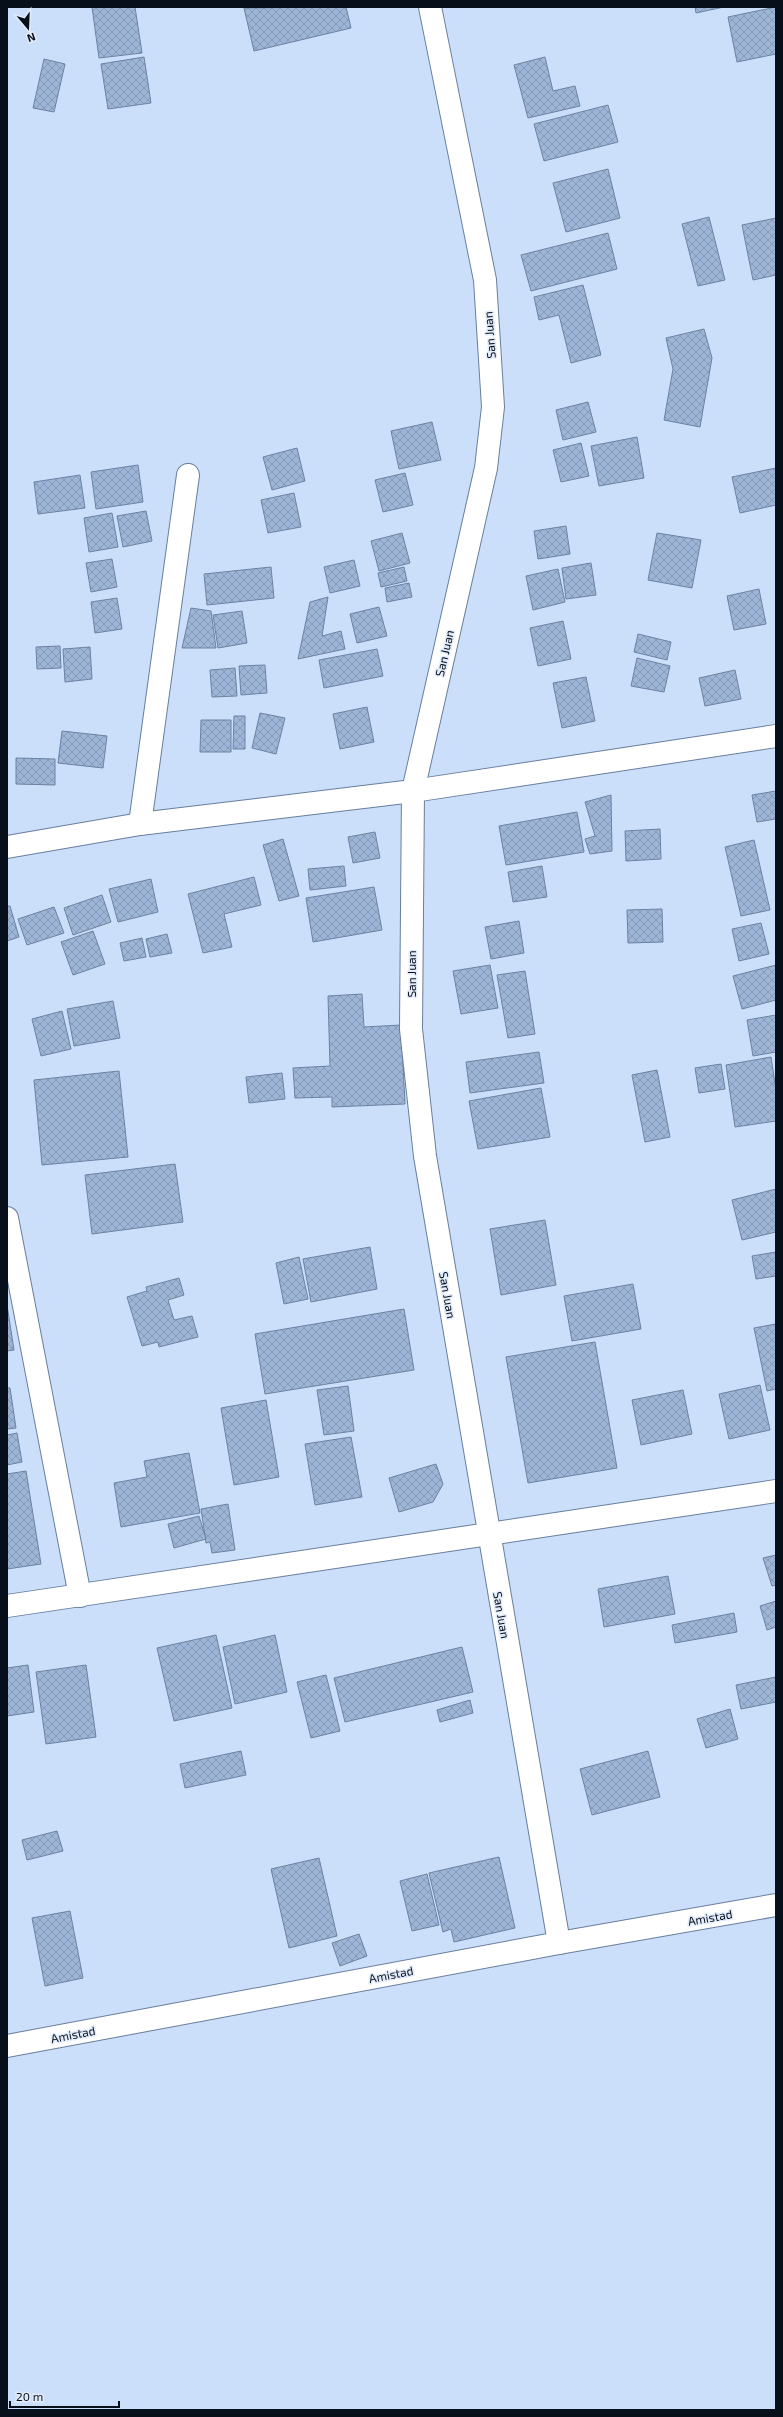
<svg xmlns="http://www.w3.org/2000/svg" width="783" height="2417" font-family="'Exo 2',sans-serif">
  <defs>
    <pattern id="building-cross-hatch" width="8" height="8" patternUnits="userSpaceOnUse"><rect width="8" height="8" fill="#9db5d7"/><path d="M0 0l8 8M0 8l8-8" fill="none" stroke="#869ab8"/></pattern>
  </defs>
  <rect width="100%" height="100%" fill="#cbdffb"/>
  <g fill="url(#building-cross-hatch)" stroke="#6c82a2">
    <polygon points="92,7 135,7 142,53 99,58"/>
    <polygon points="346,7 351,28 254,51 244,8"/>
    <polygon points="695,7 724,7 696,13"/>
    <polygon points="776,7 776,54 737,62 728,17"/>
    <polygon points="144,57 151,103 108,109 101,64"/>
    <polygon points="545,57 553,91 575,86 580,106 528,118 514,65"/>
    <polygon points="44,59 65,64 54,112 33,108"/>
    <polygon points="608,105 618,142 544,161 534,124"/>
    <polygon points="608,169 620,218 566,232 553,183"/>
    <polygon points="709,217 725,280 698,286 682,224"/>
    <polygon points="776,218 776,275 753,280 742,225"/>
    <polygon points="608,233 617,269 531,291 521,255"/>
    <polygon points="583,285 601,355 571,363 559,315 539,320 534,297"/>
    <polygon points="704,329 712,358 700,427 664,420 673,369 666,338"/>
    <polygon points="588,402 596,432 563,440 556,410"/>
    <polygon points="432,422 441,460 399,469 391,431"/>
    <polygon points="637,437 644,478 599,486 591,446"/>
    <polygon points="581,443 589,476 561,482 553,450"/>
    <polygon points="297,448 305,481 272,490 263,457"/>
    <polygon points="138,465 143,502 96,509 91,472"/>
    <polygon points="776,468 776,505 740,513 732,477"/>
    <polygon points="405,473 413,505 383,512 375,480"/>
    <polygon points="80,475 85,508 38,514 34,482"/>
    <polygon points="294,493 301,527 268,533 261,500"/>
    <polygon points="146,511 152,541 123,547 117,516"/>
    <polygon points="112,513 118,547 89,552 84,518"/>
    <polygon points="566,526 570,554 538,559 534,531"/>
    <polygon points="402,533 410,563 379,571 371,541"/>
    <polygon points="657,533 701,540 692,588 648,580"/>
    <polygon points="112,559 117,587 91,592 86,563"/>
    <polygon points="354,560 360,586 330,593 324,567"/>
    <polygon points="591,563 596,595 566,599 562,568"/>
    <polygon points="271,567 274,598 207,605 204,574"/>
    <polygon points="404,567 407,581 381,587 378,573"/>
    <polygon points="558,569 565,602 533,610 526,576"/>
    <polygon points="409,583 412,597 387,602 385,588"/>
    <polygon points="759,589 766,624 734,630 727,596"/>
    <polygon points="328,597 322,636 341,631 345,649 298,659 310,602"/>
    <polygon points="117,598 122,629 95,633 91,602"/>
    <polygon points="379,607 387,636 357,643 350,614"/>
    <polygon points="191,608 211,611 216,648 182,648"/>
    <polygon points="242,611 247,643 218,648 213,615"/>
    <polygon points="563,621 571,659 538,666 530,628"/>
    <polygon points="638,634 671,642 667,660 634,652"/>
    <polygon points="60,646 61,668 37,669 36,647"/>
    <polygon points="90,647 92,679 65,682 63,649"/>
    <polygon points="377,649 383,676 324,688 319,660"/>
    <polygon points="637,658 670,666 664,692 631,686"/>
    <polygon points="265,665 267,693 241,695 239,666"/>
    <polygon points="235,668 237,696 212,697 210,670"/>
    <polygon points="735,670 741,699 705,706 699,678"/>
    <polygon points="586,677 595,721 562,728 553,683"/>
    <polygon points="367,707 374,742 340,749 333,714"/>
    <polygon points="260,713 285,718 276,754 252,748"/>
    <polygon points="234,716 245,716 245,749 233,749"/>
    <polygon points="201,720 231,720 231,752 200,752"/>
    <polygon points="62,731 107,736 103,768 58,763"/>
    <polygon points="16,758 55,759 55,785 16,784"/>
    <polygon points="776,791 776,819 757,822 752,795"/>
    <polygon points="611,795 612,851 590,854 585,839 595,836 585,802"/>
    <polygon points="577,812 584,852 506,865 499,826"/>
    <polygon points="660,829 661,859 626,861 625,831"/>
    <polygon points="375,832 380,858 353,863 348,837"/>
    <polygon points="283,839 299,896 279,901 263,845"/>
    <polygon points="754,840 770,910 741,916 725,847"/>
    <polygon points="344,866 346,886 310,890 308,869"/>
    <polygon points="542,866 547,897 513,902 508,872"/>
    <polygon points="254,877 261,905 224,914 232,947 203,953 188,894"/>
    <polygon points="151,879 158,912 118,922 109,889"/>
    <polygon points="374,887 382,930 313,942 306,898"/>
    <polygon points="102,895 111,922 73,935 64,908"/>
    <polygon points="7,906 10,906 19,937 7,941"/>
    <polygon points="54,907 64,933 27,945 18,919"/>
    <polygon points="662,909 663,942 628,943 627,910"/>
    <polygon points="519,921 524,953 491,959 485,927"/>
    <polygon points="761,923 769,954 739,961 732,929"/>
    <polygon points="93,931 105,964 73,975 61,942"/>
    <polygon points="167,934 172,953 150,957 146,939"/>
    <polygon points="142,938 146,957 124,961 120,943"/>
    <polygon points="490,965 498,1008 461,1014 453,971"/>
    <polygon points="776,965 776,1000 742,1009 733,976"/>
    <polygon points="525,971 535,1034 508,1038 497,975"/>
    <polygon points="362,994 364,1027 401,1025 405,1104 332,1107 332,1097 295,1098 293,1068 330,1066 328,996"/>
    <polygon points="113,1001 120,1038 74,1046 67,1009"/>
    <polygon points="62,1011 71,1049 41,1056 32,1019"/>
    <polygon points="776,1015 776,1052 753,1056 747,1020"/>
    <polygon points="539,1052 544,1083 470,1093 466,1062"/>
    <polygon points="771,1057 776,1090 776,1121 735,1127 726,1065"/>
    <polygon points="721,1064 725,1089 699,1093 695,1068"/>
    <polygon points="657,1070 670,1137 645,1142 632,1075"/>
    <polygon points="119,1071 128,1157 42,1165 34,1080"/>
    <polygon points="282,1073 285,1099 249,1103 246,1077"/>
    <polygon points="541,1088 550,1137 478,1149 469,1101"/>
    <polygon points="175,1164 183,1222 92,1234 85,1175"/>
    <polygon points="776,1189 776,1232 742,1240 732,1200"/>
    <polygon points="545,1220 556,1285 501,1295 490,1229"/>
    <polygon points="370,1247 377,1289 311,1302 303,1259"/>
    <polygon points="776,1252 776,1276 756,1279 752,1256"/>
    <polygon points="299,1257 308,1299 284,1304 276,1263"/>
    <polygon points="179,1278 184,1295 168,1300 174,1320 192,1316 198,1337 159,1347 158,1342 142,1346 127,1297 147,1291 146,1287"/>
    <polygon points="633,1284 641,1329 572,1341 564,1296"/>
    <polygon points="7,1305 14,1350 7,1351"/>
    <polygon points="404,1309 414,1370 265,1394 255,1334"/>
    <polygon points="776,1324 776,1389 767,1391 754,1328"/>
    <polygon points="595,1342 617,1468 528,1483 506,1357"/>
    <polygon points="760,1385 770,1430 729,1439 719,1394"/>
    <polygon points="348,1386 354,1431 324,1435 317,1390"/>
    <polygon points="7,1388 10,1388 16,1428 7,1429"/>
    <polygon points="683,1390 692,1434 641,1445 632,1400"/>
    <polygon points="266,1400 279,1477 234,1485 221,1408"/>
    <polygon points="17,1433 22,1462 7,1465 7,1435"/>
    <polygon points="351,1437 362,1497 315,1505 305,1444"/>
    <polygon points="189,1453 200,1513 121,1527 114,1483 147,1477 144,1461"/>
    <polygon points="436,1464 443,1484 433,1502 399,1512 389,1478"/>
    <polygon points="26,1471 41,1564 7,1569 7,1474"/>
    <polygon points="228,1504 235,1550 212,1553 210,1542 206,1543 201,1509"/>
    <polygon points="199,1516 206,1539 174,1548 168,1524"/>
    <polygon points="776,1555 776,1585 772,1586 763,1558"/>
    <polygon points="668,1576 675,1614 604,1627 598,1589"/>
    <polygon points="776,1601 776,1627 767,1630 760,1606"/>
    <polygon points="734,1613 737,1632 675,1643 672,1625"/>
    <polygon points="216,1635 232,1708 174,1721 157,1648"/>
    <polygon points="275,1635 287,1692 235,1704 223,1647"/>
    <polygon points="462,1647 473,1692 345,1722 334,1678"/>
    <polygon points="28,1665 34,1712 7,1716 7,1668"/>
    <polygon points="86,1665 96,1737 46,1744 36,1672"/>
    <polygon points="326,1675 340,1731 311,1738 297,1682"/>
    <polygon points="776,1677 776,1702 741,1709 736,1685"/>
    <polygon points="470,1700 473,1713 440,1722 437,1710"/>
    <polygon points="730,1709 738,1739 706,1748 697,1719"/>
    <polygon points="241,1751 246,1775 185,1788 180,1764"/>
    <polygon points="648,1751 660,1797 592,1815 580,1769"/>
    <polygon points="57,1831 63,1851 27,1860 22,1840"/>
    <polygon points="499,1857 515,1928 454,1942 451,1929 443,1932 429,1873"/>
    <polygon points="319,1858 337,1936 289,1948 271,1869"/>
    <polygon points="427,1874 439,1925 412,1931 400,1881"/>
    <polygon points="70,1911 83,1978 45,1986 32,1918"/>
    <polygon points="359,1934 367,1956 340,1966 332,1943"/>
  </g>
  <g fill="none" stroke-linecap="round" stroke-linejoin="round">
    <defs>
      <g id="minor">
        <polyline points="430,7 485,280 493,407 486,468 413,791 411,1029 425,1156 559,1943"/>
        <polyline points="140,824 188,475"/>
        <polyline points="7,847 140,824 413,791 776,736"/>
        <polyline points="7,1218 80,1596"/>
        <polyline points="7,1606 776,1491"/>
        <polyline points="7,2046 559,1943 776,1905"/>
      </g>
    </defs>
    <use href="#minor" stroke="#687e9e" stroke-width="24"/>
    <use href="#minor" stroke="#fff" stroke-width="22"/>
  </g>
  <g text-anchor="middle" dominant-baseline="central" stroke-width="3" stroke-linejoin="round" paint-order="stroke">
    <g font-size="12" fill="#070f1b" stroke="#e1ebf9">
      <text transform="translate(489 335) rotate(-94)">San Juan</text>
      <text transform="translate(444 653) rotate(-77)">San Juan</text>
      <text transform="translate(411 974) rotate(-90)">San Juan</text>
      <text transform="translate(448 1295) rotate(80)">San Juan</text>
      <text transform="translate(502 1615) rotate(80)">San Juan</text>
      <text transform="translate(710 1917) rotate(-10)">Amistad</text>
      <text transform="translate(391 1974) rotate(-11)">Amistad</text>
      <text transform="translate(73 2034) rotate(-11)">Amistad</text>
    </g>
  </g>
  <rect width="783" height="2417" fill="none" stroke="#070f1b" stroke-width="16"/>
  <g transform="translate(28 28) rotate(161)" stroke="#e1ebf9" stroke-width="3" paint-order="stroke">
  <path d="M0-3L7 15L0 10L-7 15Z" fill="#070f1b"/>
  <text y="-6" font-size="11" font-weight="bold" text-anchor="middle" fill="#070f1b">N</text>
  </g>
  <path d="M10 2401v6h109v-6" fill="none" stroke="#070f1b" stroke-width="2"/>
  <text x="16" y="2401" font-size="12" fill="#070f1b" stroke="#e1ebf9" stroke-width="3" paint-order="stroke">20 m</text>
</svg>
